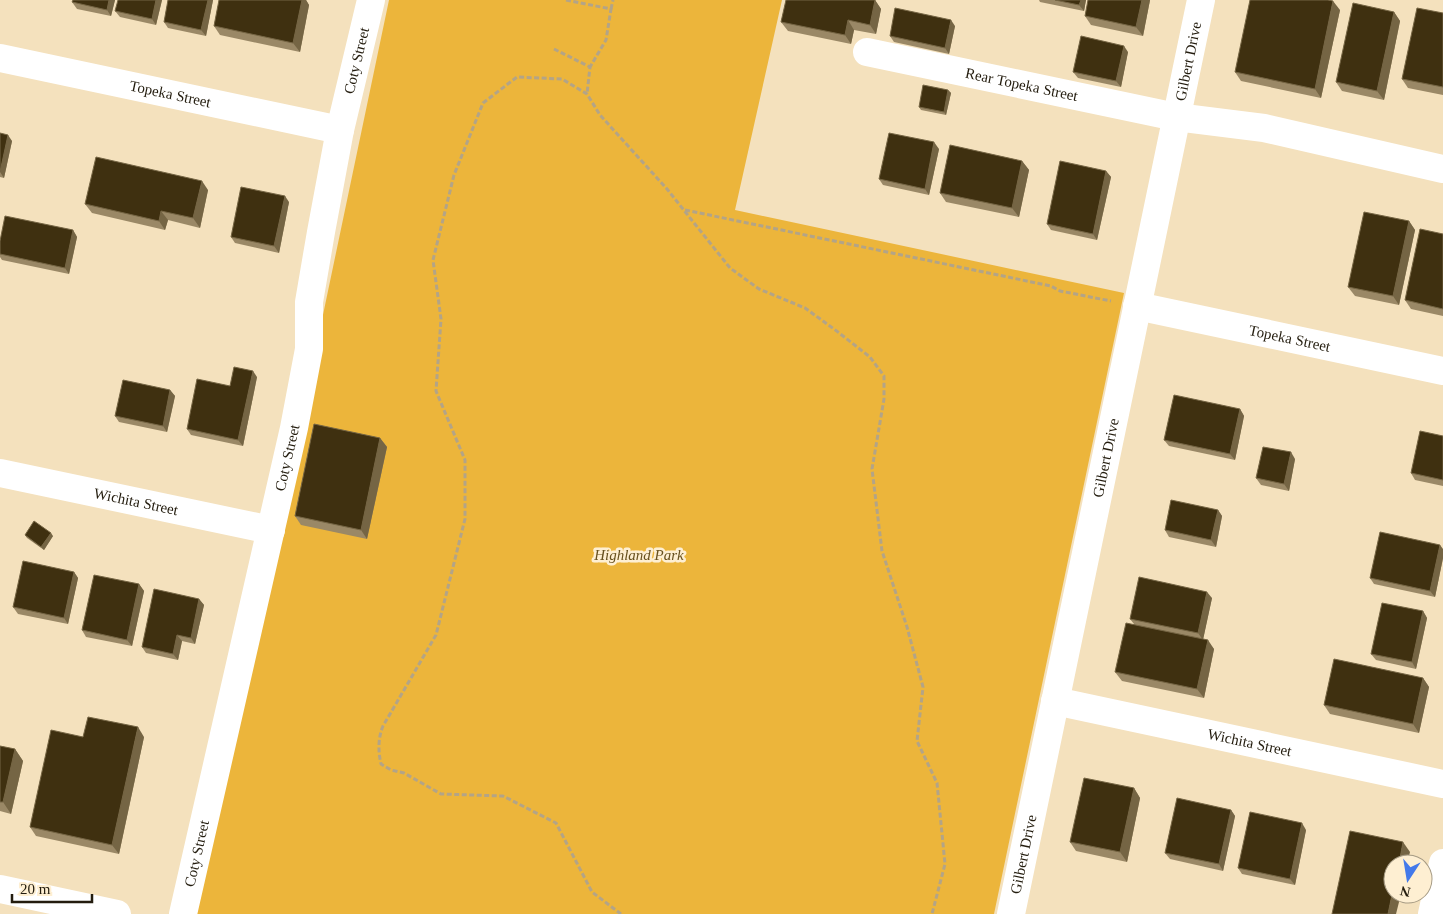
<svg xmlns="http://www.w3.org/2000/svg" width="1443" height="914" font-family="Georgia,serif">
  <rect width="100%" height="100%" fill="#f4e1bd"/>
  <polygon fill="#ecb53b" points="389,0 782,0 735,210 1124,293 994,914 190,914 280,520"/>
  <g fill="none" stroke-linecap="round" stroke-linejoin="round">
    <g stroke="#b3a487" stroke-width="3" stroke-dasharray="5 2.5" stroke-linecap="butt">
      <polyline points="566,0 611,9 606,40 590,67"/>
      <polyline points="611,9 613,0"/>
      <polyline points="554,49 590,67 587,94"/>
      <polyline points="685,210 1051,286 1060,291 1111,301"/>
      <path d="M621 914 592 892 556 823 503 796 441 794 404 773 391 770 381 764C378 751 378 738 383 726L436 635 465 519V460L436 391 441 319 433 260 454 175 483 103 517 77 562 79 587 94 600 115 667 189 730 268 759 289 805 308 834 329 870 357 884 376V399L872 469 882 551 907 627 923 687 917 741 937 783 945 864 932 914"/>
    </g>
    <g stroke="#fff" stroke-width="28">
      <path id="s1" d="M867 52 1176 117 1264 128 1443 169"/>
      <path id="s2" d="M0 58 340 130"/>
      <path id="s3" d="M1137 306 1443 371"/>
      <path id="s4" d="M0 473 271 530"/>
      <path id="s5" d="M1055 701 1443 784"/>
      <polyline points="0,889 117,914"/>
      <path id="s6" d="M183 914 294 428 309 349V302L321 232 340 130 371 0"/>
      <path id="s7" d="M1011 914 1201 0"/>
      <polyline points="1432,914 1443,863"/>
    </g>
  </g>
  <g fill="#9a8866">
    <polygon points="115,0 111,16 77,9 72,2"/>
    <polygon points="162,0 156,25 120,17 115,11"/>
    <polygon points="168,0 213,0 206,36 168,28 164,22"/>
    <polygon points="219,0 306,0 309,5 300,52 220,35 214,26"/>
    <polygon points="786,0 875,0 881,9 876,34 854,30 851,44 788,31 781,22"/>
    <polygon points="1039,0 1086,0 1084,11 1040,2"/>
    <polygon points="1150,0 1143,36 1091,25 1085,16"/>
    <polygon points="1340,10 1321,98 1241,81 1235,72"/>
    <polygon points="1394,12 1400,21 1384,100 1342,91 1336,82"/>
    <polygon points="1443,13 1443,95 1408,88 1402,79"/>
    <polygon points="955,26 949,54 894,42 890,36"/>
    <polygon points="1128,52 1121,87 1078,78 1073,72"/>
    <polygon points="948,90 951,93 946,115 921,110 919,107"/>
    <polygon points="0,133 12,141 4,178 0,177"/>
    <polygon points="939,149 929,195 883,185 879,179"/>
    <polygon points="1022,161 1029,170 1019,217 946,202 940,193"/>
    <polygon points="1106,171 1111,177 1097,240 1051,230 1047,224"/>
    <polygon points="208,190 200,228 168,220 165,230 92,213 85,204"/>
    <polygon points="289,202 279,253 235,243 231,237"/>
    <polygon points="1409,221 1415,230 1399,305 1355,296 1348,287"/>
    <polygon points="73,230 77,237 69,274 2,260 0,257 0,241"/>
    <polygon points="1443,234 1443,316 1411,309 1405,300"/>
    <polygon points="257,377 243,446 191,435 187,429 230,386"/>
    <polygon points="170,390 175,396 167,432 119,422 115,416"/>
    <polygon points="1240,409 1244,416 1235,460 1169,446 1164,440"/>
    <polygon points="1443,436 1443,486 1415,480 1411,473"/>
    <polygon points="380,438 387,447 367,539 301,525 295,516"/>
    <polygon points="1295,459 1289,491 1261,485 1256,478"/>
    <polygon points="1218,510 1222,516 1216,547 1169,537 1165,530"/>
    <polygon points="25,535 53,536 44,550 27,538"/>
    <polygon points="1443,549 1443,558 1435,597 1374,584 1370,578"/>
    <polygon points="74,572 78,578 68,624 18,614 13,607"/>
    <polygon points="139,584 144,591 132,646 86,637 82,630"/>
    <polygon points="1212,598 1203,639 1214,649 1204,698 1122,681 1115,672 1134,624 1130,619"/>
    <polygon points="199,599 204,605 195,644 182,641 178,660 146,653 142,647"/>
    <polygon points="1423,611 1427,618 1416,669 1376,660 1371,654"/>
    <polygon points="1423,678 1429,687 1419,733 1330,714 1324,705"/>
    <polygon points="144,737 119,854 36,836 30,827"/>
    <polygon points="0,746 15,749 23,761 11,814 0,811"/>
    <polygon points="1134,788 1140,798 1127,862 1076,851 1070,842"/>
    <polygon points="1231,810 1235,816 1223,871 1170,859 1165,853"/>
    <polygon points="1306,830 1295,885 1242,874 1238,868"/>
  </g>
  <g fill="#756544">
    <polygon points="109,0 115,0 111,16 107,10"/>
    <polygon points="156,0 162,0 156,25 152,19"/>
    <polygon points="208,0 213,0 206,36 201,30"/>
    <polygon points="302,0 306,0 309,5 300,52 293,43"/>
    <polygon points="875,0 881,9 876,34 870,25"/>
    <polygon points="1081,0 1086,0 1084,11 1079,5"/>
    <polygon points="1142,0 1150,0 1143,36 1136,27"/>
    <polygon points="1333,1 1340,10 1321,98 1315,89"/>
    <polygon points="1394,12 1400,21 1384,100 1377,91"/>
    <polygon points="848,20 854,30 851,44 845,35"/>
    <polygon points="951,20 955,26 949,54 945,48"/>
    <polygon points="1124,46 1128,52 1121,87 1116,81"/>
    <polygon points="948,90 951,93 946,115 944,112"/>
    <polygon points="8,135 12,141 4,178 0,172"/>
    <polygon points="934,142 939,149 929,195 925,189"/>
    <polygon points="1022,161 1029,170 1019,217 1012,208"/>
    <polygon points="1106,171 1111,177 1097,240 1093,234"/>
    <polygon points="202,181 208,190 200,228 193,218"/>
    <polygon points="285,196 289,202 279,253 274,246"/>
    <polygon points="161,211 168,220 165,230 159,221"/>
    <polygon points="1409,221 1415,230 1399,305 1393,296"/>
    <polygon points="73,230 77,237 69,274 65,268"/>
    <polygon points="253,371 257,377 243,446 238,440"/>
    <polygon points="170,390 175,396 167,432 163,426"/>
    <polygon points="1240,409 1244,416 1235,460 1230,454"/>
    <polygon points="380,438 387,447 367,539 361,530"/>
    <polygon points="1291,452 1295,459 1289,491 1284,484"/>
    <polygon points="1218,510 1222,516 1216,547 1211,540"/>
    <polygon points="51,533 53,536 44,550 41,547"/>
    <polygon points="1440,545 1443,549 1443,558 1435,597 1430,591"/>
    <polygon points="74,572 78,578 68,624 64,618"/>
    <polygon points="139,584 144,591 132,646 127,640"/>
    <polygon points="1207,592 1212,598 1203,640 1198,633"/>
    <polygon points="199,599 204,605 195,644 191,638"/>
    <polygon points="1423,611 1427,618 1416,669 1412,662"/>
    <polygon points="177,635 182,641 178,660 173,654"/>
    <polygon points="1208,640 1214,649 1204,698 1197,689"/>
    <polygon points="1423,678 1429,687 1419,733 1413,724"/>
    <polygon points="138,727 144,737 119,854 112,845"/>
    <polygon points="15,749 23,761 11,814 3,802"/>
    <polygon points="1134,788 1140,798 1127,862 1120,852"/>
    <polygon points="1231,810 1235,816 1223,871 1219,864"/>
    <polygon points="1302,823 1306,830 1295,885 1290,879"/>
    <polygon points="1403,842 1410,852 1407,864 1399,864"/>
    <polygon points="1393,890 1393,894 1401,894 1396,914 1388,914"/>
  </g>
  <g fill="#3f3010" stroke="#756544">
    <polygon points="73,0 109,0 107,10 72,2"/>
    <polygon points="118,0 156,0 152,19 115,11"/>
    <polygon points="168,0 208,0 201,30 164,22"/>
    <polygon points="219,0 302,0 293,43 214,26"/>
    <polygon points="786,0 875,0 870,25 848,20 845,35 781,22"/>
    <polygon points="1055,0 1081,0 1079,5"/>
    <polygon points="1088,0 1142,0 1136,27 1085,16"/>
    <polygon points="1250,0 1328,0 1333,1 1315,89 1235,72"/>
    <polygon points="1353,3 1394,12 1377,91 1336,82"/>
    <polygon points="895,8 951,20 945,48 890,36"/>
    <polygon points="1417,8 1443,13 1443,87 1402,79"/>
    <polygon points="1081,36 1124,46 1116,81 1073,72"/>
    <polygon points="923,85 948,90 944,112 919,107"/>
    <polygon points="0,133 8,135 0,172"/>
    <polygon points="889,133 934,142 925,189 879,179"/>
    <polygon points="950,145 1022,161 1012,208 940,193"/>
    <polygon points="96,157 202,181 193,218 161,211 159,221 85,204"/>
    <polygon points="1060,161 1106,171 1093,234 1047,224"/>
    <polygon points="241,187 285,196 274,246 231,237"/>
    <polygon points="1364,212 1409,221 1393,296 1348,287"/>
    <polygon points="5,216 73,230 65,268 0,254 0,241"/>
    <polygon points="1420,229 1443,234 1443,309 1405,300"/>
    <polygon points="234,367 253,371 238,440 187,429 197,379 230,386"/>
    <polygon points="123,380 170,390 163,426 115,416"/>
    <polygon points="1174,395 1240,409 1230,454 1164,440"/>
    <polygon points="314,424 380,438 361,530 295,516"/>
    <polygon points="1420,431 1443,436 1443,480 1411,473"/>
    <polygon points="1263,447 1291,452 1284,484 1256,478"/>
    <polygon points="1171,500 1218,510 1211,540 1165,530"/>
    <polygon points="34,521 51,533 41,547 25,535"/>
    <polygon points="1380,532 1440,545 1430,591 1370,578"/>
    <polygon points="23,561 74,572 64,618 13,607"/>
    <polygon points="94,575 139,584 127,640 82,630"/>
    <polygon points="1139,577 1207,592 1198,633 1130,619"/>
    <polygon points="154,589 199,599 191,638 177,635 173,654 142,647"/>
    <polygon points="1382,603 1423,611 1412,662 1371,654"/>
    <polygon points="1126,623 1208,640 1197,689 1115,672"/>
    <polygon points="1334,659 1423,678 1413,724 1324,705"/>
    <polygon points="88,717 138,727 112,845 30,827 51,730 83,737"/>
    <polygon points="0,746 15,749 3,802 0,802"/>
    <polygon points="1084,778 1134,788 1120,852 1070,842"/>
    <polygon points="1177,798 1231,810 1219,864 1165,853"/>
    <polygon points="1250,812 1302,823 1290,879 1238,868"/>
    <polygon points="1350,831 1403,842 1399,864 1393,864 1393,890 1388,914 1332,914"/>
  </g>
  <g text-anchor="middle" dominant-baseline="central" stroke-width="5" stroke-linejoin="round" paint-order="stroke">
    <g font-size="15" fill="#231c0e" stroke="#feefd2">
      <text stroke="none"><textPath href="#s6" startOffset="872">Coty Street</textPath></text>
      <text stroke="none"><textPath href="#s7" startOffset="871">Gilbert Drive</textPath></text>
      <text stroke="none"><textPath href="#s1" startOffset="158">Rear Topeka Street</textPath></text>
      <text stroke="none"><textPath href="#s2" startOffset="174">Topeka Street</textPath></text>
      <text stroke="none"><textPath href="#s3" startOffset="156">Topeka Street</textPath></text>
      <text stroke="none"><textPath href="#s7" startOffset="466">Gilbert Drive</textPath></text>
      <text stroke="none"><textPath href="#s6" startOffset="468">Coty Street</textPath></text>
      <text stroke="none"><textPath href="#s4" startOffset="139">Wichita Street</textPath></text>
      <text stroke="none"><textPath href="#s5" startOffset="199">Wichita Street</textPath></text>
      <text stroke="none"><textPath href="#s6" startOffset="62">Coty Street</textPath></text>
      <text stroke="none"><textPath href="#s7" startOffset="61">Gilbert Drive</textPath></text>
    </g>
    <g font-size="15" font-style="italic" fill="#67501e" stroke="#feefd2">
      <text x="639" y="555">Highland Park</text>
    </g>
  </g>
  <g transform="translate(1408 879) rotate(192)"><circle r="24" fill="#feefd2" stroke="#a69b84"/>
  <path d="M0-4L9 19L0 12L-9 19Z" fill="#4379ea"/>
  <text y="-8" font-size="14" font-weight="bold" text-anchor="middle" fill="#231c0e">N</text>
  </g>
  <path d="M12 894v8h80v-8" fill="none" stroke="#231c0e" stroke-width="2.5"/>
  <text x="20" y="894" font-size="15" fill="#231c0e" stroke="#feefd2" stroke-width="4" paint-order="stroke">20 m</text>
</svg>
